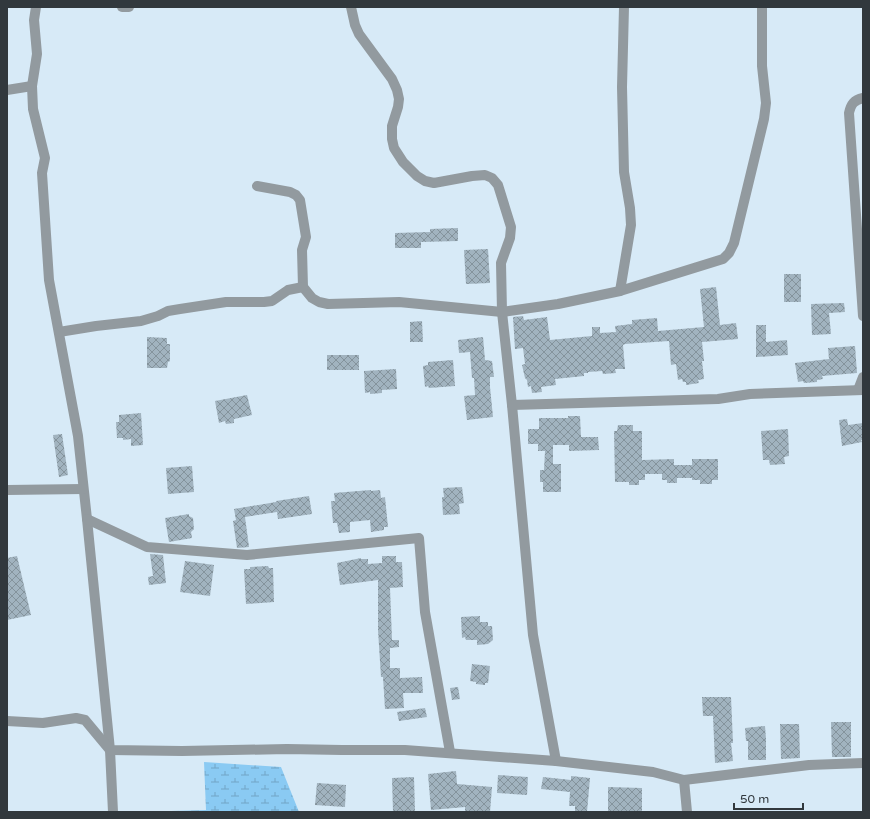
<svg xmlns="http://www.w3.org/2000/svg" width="870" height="819" font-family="'Varela Round',sans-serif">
  <defs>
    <pattern id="wetland-marsh" width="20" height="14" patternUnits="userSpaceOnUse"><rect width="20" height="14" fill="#8acaf3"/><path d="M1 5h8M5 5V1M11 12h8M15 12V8" fill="none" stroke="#71a5c6"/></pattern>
    <pattern id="building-cross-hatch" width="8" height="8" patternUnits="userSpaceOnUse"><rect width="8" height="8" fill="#a1b3bf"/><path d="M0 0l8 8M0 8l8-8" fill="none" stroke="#84939c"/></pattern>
  </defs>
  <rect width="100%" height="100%" fill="#d7eaf7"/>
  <polygon fill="url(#wetland-marsh)" points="204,762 281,767 299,812 136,812 206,810"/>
  <g fill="url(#building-cross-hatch)">
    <polygon points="458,228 458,241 421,242 421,248 395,248 395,233 430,232 430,229"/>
    <polygon points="488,249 490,283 466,284 464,250"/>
    <rect x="784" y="274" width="17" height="28"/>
    <polygon points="716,287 720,325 736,323 738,339 702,342 704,361 702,361 704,379 698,380 699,383 686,385 686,382 683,382 682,379 678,380 676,364 671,365 669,341 625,344 623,345 625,369 615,369 616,373 603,374 602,371 588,372 588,373 584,373 584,376 555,379 556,385 541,387 542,392 532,393 531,386 528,387 527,380 525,378 522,365 525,364 523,348 515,349 513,317 523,316 524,320 547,317 550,340 592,336 592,327 600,327 600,333 616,332 615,326 632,324 632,320 657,318 658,331 704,327 700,289"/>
    <polygon points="844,303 845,312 829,313 831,334 812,335 811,304"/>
    <polygon points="422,321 423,342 410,342 410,322"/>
    <polygon points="756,325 766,325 766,342 787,340 788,355 756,357"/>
    <polygon points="147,337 167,338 167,344 170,344 170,361 168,362 167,368 147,368"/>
    <polygon points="483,337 485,360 492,361 494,377 490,377 490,387 493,417 467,420 464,396 475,395 474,378 472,378 470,352 459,353 458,340"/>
    <polygon points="855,346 857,373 822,376 823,379 817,380 817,382 804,383 803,381 798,382 795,363 829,359 828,348"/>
    <rect x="327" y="355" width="32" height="15"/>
    <polygon points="453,360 455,386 429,388 428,386 425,387 423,366 428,365 428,362"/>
    <polygon points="396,369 397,389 382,390 382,393 370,394 370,392 365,393 364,371"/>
    <polygon points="247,395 252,415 234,419 234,423 226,424 225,421 219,423 215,401"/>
    <polygon points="141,413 143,445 131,446 131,439 123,440 123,438 117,438 116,422 119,422 119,415"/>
    <polygon points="568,416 580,416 581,437 598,437 599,450 569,451 569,445 553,445 553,464 561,464 561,492 543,492 543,482 540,482 540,470 544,470 545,451 538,451 538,444 528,444 528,429 539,429 539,418 568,418"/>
    <polygon points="847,419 848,425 863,423 863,440 861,440 862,442 842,446 839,420"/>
    <polygon points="618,425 633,425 633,431 642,431 642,460 674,459 674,465 692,465 692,459 718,459 718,480 712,480 712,484 700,484 700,480 692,480 692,478 677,478 677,483 667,483 667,480 662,480 662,474 645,474 645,480 639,480 639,485 629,485 629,482 615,482 614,431 617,431"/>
    <polygon points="788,429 789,456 784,457 785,464 770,465 769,460 763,460 761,431"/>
    <polygon points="62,434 68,475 59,477 53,435"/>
    <polygon points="192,466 194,492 168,494 166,468"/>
    <polygon points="462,487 464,503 459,504 460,514 443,515 442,497 444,497 443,488"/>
    <polygon points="371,490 371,491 380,490 381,498 385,497 388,527 384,527 384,530 371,532 370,520 350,522 350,532 339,533 337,523 333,523 331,501 335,501 334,493"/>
    <polygon points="309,496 312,514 278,519 277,512 245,517 249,547 237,548 233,521 236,520 234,509 276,502 276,501"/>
    <polygon points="189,514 189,516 193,518 194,529 191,532 192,538 169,542 165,518"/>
    <polygon points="150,554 163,555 166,583 149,585 148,577 153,576"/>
    <polygon points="17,556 31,615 7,620 7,558"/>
    <polygon points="382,556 396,556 396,562 402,562 403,587 390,588 392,640 399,640 399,647 390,648 390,668 400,668 400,678 422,677 423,693 403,693 404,708 385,709 383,677 381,677 378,630 378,580 340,585 337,563 361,558 361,559 368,559 368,564 382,563"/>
    <polygon points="185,561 214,565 210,596 180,592"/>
    <polygon points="268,566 269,568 273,568 274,602 246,604 244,569 250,569 250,567"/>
    <polygon points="480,616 480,622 488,622 488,626 492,626 493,640 488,644 477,645 477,640 466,640 465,637 462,638 461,617"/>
    <polygon points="472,664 490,666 488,683 485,683 485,685 476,684 476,682 470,681"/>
    <polygon points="458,687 460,699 452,700 450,688"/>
    <polygon points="702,697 731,697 733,743 731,743 733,761 715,763 713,716 703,716"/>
    <polygon points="425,708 427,717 399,721 397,712"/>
    <polygon points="831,722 851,722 851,757 832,757"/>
    <polygon points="780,724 799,724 800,758 781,759"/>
    <polygon points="765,726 766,739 766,760 748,760 748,741 746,741 745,728"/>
    <polygon points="456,771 457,784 492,787 490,812 465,812 465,807 431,810 428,774"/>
    <polygon points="498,775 528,777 527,795 497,793"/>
    <polygon points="571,776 590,778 587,812 575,812 575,806 569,806 570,792 541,789 543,777 571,780"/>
    <polygon points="414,777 415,812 393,812 392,778"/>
    <polygon points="317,783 346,785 345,807 315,805"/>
    <polygon points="608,787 642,788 642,812 608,812"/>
  </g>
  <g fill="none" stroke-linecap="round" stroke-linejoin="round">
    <g stroke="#929a9f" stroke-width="10">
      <polyline points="36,7 34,20 37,54 32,86 33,109 45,158 42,173 49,280 78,436 87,519 110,750 113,812"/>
      <polyline points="122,7 129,7"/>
      <polyline points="351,7 355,25 359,34 392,79 397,90 399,99 398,107 392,126 392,139 394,148 403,162 417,176 425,181 434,183 472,176 485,175 492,178 498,185 511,227 510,238 501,263 502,312 512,405 533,635 556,761"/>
      <polyline points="7,90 32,86"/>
      <path d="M863 98C854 100 851 104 849 113L863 316"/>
      <polyline points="257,186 290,192 296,195 300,200 306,237 302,250 303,287 312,298 319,302 328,304 399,302 502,312 558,304 620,291 723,259 729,253 734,243 764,119 766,103 762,66 762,7"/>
      <polyline points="620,291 631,225 630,208 624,172 622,87 624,7"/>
      <polyline points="59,332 96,326 141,321 158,316 168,311 180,309 226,302 264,302 272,301 288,290 303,287"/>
      <polyline points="858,390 863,377"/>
      <polyline points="512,405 718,399 750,394 863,390"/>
      <polyline points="7,490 83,489"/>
      <polyline points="87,519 147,547 247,555 419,538 425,612 450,752"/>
      <polyline points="7,721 43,723 76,718 85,720 110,750 182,751 287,749 342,750 405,750 556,761 653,772 684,780 809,765 863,763"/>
      <polyline points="684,780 687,812"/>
    </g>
  </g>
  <rect width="870" height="819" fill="none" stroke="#31383d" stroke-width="16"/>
  <path d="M734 803v6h69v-6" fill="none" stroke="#31383d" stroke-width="2"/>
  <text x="740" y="803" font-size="12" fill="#31383d" stroke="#d7eaf7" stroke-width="3" paint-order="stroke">50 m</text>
</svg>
